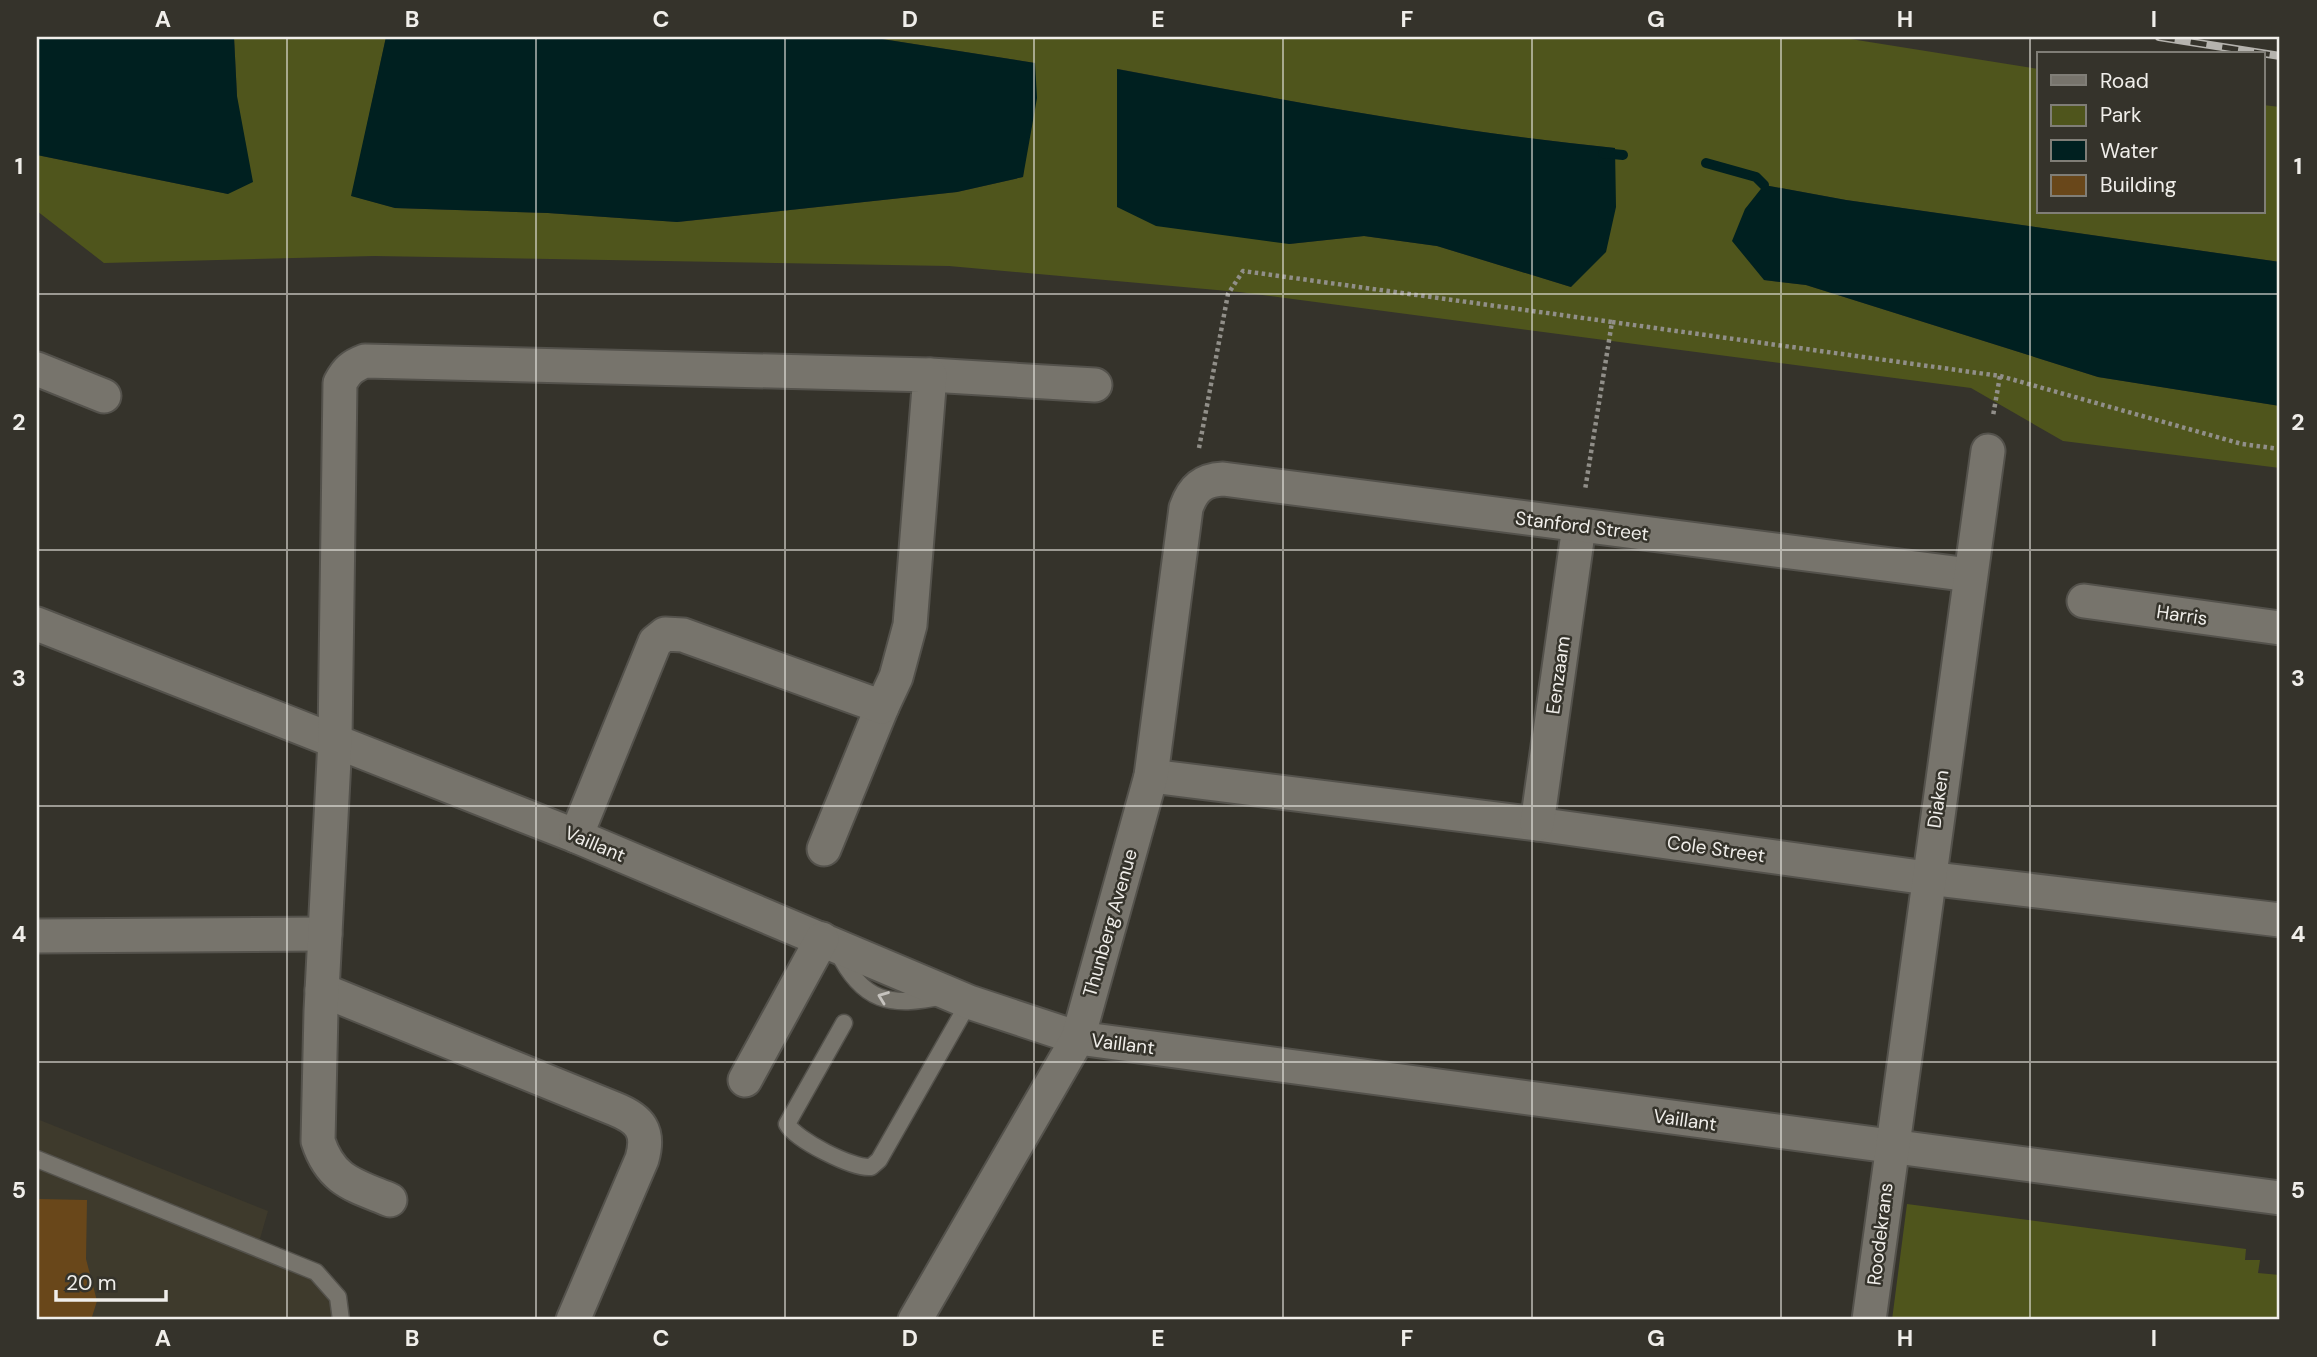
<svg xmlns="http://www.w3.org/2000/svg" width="2317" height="1357" font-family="'DM Sans',sans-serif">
  <rect width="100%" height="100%" fill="#35332b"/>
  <polygon fill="#3e3a2c" points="37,1119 268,1211 257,1249 327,1284 339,1320 37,1320"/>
  <g fill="#4f551c" fill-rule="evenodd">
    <path d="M234 37H386L352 196 395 208 548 213 678 222 957 192 1023 177 1035 63 869 37H1838L2039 69V212H2263V105L2280 107V262L1846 200 1764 185V280L1806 285 2098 377 2280 406V468L2063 441 1971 388 1239 292 949 266 374 256 104 263 37 211V155L228 194 237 96ZM1118 69C1283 100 1447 131 1615 148L1571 287 1437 246 1364 236 1289 244Z"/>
    <polygon points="1907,1204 2246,1249 2245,1260 2260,1260 2258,1273 2280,1275 2280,1320 1892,1320"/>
  </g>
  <g fill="#002020">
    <polygon points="37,37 234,37 237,96 253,182 228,194 37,155"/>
    <polygon points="386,37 869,37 1035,63 1037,98 1023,177 957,192 677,222 548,213 395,208 351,196"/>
    <path d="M1117 69C1283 100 1447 131 1615 148L1616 207 1606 252 1571 287 1437 246 1364 236 1289 244 1156 226 1117 207Z"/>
    <polygon points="1764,185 1846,200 2280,262 2280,406 2098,377 1806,285 1764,280 1732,241 1745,209"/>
  </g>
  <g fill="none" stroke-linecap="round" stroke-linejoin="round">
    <g stroke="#002020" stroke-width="10">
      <polyline points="1603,153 1623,155"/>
      <polyline points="1706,163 1756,177 1764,185"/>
    </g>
  </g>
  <polygon fill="#69471a" points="37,1199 87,1200 86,1259 97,1301 91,1320 37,1320"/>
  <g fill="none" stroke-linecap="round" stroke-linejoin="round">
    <defs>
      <g id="service">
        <path d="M837 950C862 1002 890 1008 944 996"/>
        <path d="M844 1023 787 1124C796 1140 853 1169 871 1167L879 1160 969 1002"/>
        <polyline points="37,1159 316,1272 338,1297 341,1320"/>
      </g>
      <g id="minor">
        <polyline points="37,369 104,396"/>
        <polyline points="930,375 1095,385"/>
        <polyline points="2084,601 2280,628"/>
        <polyline points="37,624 576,836 969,1002 1078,1038 2280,1198"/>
        <polyline points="1151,776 1537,824 1927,878 2280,920"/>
        <polyline points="1537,824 1579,526"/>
        <polyline points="824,849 882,707"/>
        <polyline points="37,936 325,934"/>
        <path d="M322 990 615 1109C640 1119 650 1131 642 1159L573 1320"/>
        <polyline points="745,1080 822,939"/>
        <path d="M390 1200C354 1185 331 1181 318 1141L321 1011 335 740 340 383C347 370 352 366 365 361L930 375 910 625 896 677 882 707 683 635 665 634 655 642 576 836"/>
        <path d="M915 1320 1078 1038 1151 776 1186 508C1193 488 1203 480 1223 479L1970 575"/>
        <polyline points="1869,1320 1988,451"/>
      </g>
    </defs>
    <use href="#service" stroke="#54524c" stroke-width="19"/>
    <use href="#minor" stroke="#54524c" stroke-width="37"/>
    <g stroke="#918f89" stroke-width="4.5" stroke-dasharray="3.5 3.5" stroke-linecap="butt">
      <polyline points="1612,322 2000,376 1993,416"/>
      <polyline points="2000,376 2242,444 2280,449"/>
      <polyline points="1199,448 1228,294 1243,271 1612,322 1585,490"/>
    </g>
    <use href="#service" stroke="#77746c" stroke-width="16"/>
    <use href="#minor" stroke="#77746c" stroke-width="33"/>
    <defs>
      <polyline id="rail" points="2159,37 2280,56"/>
    </defs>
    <use href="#rail" stroke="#b5b3ae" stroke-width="8"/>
    <use href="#rail" stroke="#35332b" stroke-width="5" stroke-dasharray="16" stroke-linecap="butt"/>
  </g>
  <defs><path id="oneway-chevron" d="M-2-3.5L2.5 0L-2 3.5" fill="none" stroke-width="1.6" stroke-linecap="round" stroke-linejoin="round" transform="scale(1.75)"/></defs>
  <use stroke="#c6c3be" href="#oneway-chevron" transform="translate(883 997) rotate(-159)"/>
  <path fill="none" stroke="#f0eeea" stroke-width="2" stroke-opacity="0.55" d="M287 37V1320M536 37V1320M785 37V1320M1034 37V1320M1283 37V1320M1532 37V1320M1781 37V1320M2030 37V1320M37 294H2280M37 550H2280M37 806H2280M37 1062H2280"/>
  <g text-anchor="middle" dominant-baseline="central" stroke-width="5" stroke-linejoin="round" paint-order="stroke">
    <g font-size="19" fill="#f0eeea" stroke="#35332b">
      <text transform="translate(1582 526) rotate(7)">Stanford Street</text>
      <text transform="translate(2182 615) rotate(8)">Harris</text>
      <text transform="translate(1558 675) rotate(-82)">Eenzaam</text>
      <text transform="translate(1938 799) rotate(-82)">Diaken</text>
      <text transform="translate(595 844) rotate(23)">Vaillant</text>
      <text transform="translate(1716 849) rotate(8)">Cole Street</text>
      <text transform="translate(1110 923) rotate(-74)">Thunberg Avenue</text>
      <text transform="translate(1123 1044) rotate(7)">Vaillant</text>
      <text transform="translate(1685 1120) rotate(8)">Vaillant</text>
      <text transform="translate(1880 1234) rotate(-83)">Roodekrans</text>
    </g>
  </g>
  <rect width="2317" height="1357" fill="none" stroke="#35332b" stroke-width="77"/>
  <rect x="2037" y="52" width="228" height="161" fill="#35332b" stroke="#807e77" stroke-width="2"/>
  <rect x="2051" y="75" width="35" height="10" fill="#77746c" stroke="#807e77" stroke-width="2"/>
  <text x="2100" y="88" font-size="21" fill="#f0eeea">Road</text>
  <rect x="2051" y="105" width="35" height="21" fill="#4f551c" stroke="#807e77" stroke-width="2"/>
  <text x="2100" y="122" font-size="21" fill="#f0eeea">Park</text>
  <rect x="2051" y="140" width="35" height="21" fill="#002020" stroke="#807e77" stroke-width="2"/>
  <text x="2100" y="158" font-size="21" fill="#f0eeea">Water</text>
  <rect x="2051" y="175" width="35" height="21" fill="#69471a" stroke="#807e77" stroke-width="2"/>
  <text x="2100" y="192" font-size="21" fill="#f0eeea">Building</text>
  <path d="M56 1290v10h110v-10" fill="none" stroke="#f0eeea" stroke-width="3.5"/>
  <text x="66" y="1290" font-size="21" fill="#f0eeea" stroke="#35332b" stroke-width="5" paint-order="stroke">20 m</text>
  <rect x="38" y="38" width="2240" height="1280" fill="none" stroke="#f0eeea" stroke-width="2.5"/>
  <g font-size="23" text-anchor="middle" font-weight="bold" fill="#f0eeea">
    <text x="163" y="27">A</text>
    <text x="412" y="27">B</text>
    <text x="661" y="27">C</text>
    <text x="910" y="27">D</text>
    <text x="1158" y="27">E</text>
    <text x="1407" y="27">F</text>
    <text x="1656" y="27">G</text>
    <text x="1905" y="27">H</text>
    <text x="2154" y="27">I</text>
    <text x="19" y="174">1</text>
    <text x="2298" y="174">1</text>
    <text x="19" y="430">2</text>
    <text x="2298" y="430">2</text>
    <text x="19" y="686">3</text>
    <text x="2298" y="686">3</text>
    <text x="19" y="942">4</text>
    <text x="2298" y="942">4</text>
    <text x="19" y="1198">5</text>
    <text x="2298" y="1198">5</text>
    <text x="163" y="1346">A</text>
    <text x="412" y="1346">B</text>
    <text x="661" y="1346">C</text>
    <text x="910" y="1346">D</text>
    <text x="1158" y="1346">E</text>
    <text x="1407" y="1346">F</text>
    <text x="1656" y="1346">G</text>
    <text x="1905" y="1346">H</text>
    <text x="2154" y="1346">I</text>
  </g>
</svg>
